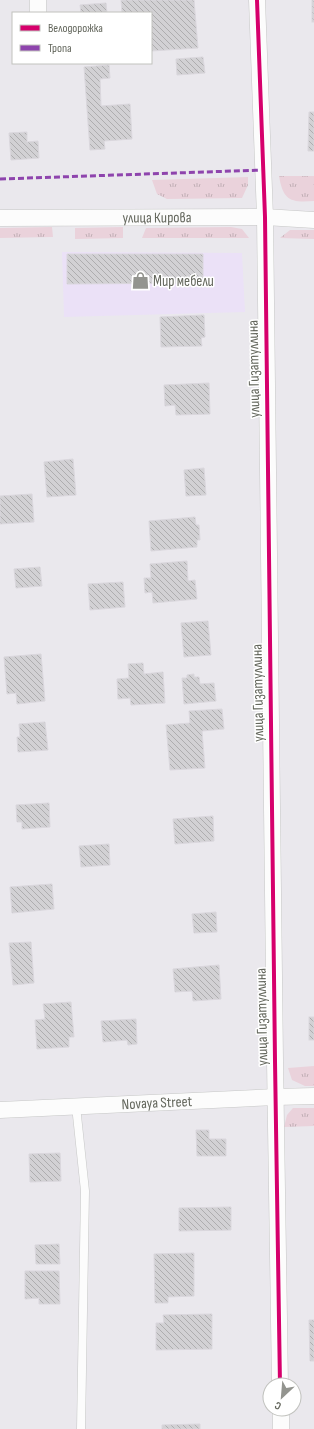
<svg xmlns="http://www.w3.org/2000/svg" width="314" height="1429" font-family="'Sofia Sans Condensed',sans-serif">
  <defs>
    <pattern id="grass-tufts" width="24" height="20" patternUnits="userSpaceOnUse"><rect width="24" height="20" fill="#ead2db"/><path d="M3 7l-1-3M5 7V3M7 7l1-3M15 17l-1-3M17 17v-4M19 17l1-3" fill="none" stroke="#c1aeb5"/></pattern>
    <pattern id="building-back-hatch" width="6" height="6" patternUnits="userSpaceOnUse"><rect width="6" height="6" fill="#d2d1d4"/><path d="M-1 5l2 2M0 0l6 6M5-1l2 2" fill="none" stroke="#aeadaf"/></pattern>
  </defs>
  <rect width="100%" height="100%" fill="#eae8ed"/>
  <polygon fill="#ebe1f7" points="62,252 242,253 245,312 64,317"/>
  <g fill="url(#grass-tufts)">
    <path d="M279 176H314V201C290 203 283 200 279 176Z"/>
    <polygon points="248,177 248,185 242,198 167,199 157,194 152,180"/>
    <polygon points="52,227 53,237 0,238 0,228"/>
    <polygon points="123,227 123,238 75,239 75,228"/>
    <polygon points="231,227 242,229 249,238 142,238 146,228"/>
    <polygon points="290,230 314,230 314,239 280,238"/>
    <polygon points="314,1066 314,1086 305,1086 292,1080 288,1068"/>
    <polygon points="293,1108 314,1108 314,1126 284,1127 287,1115"/>
  </g>
  <g fill="url(#building-back-hatch)" stroke="#dad7dd">
    <polygon points="121,0 194,0 198,48 151,51 151,13 122,13"/>
    <rect x="312" y="0" width="2" height="22"/>
    <polygon points="106,3 107,13 81,13 80,5"/>
    <polygon points="203,57 205,73 177,75 176,59"/>
    <polygon points="109,65 110,78 100,79 101,106 130,104 132,139 104,141 105,149 90,150 84,67"/>
    <polygon points="309,112 314,112 314,151 308,151"/>
    <polygon points="27,132 27,142 38,141 39,158 11,160 9,133"/>
    <polygon points="67,254 203,254 203,283 67,284"/>
    <polygon points="204,315 205,337 201,338 202,346 161,347 160,317"/>
    <polygon points="209,383 210,414 176,415 175,405 165,406 164,385"/>
    <polygon points="73,459 76,495 47,497 44,462"/>
    <polygon points="204,468 206,495 186,496 184,470"/>
    <polygon points="32,494 34,522 0,524 0,496"/>
    <polygon points="195,517 196,525 199,525 200,540 197,540 197,547 151,551 149,521"/>
    <polygon points="187,561 188,581 195,580 197,599 153,603 152,592 145,593 144,578 151,578 150,564"/>
    <polygon points="40,567 42,586 16,588 14,569"/>
    <polygon points="123,582 125,607 90,610 88,584"/>
    <polygon points="208,621 211,655 184,657 181,623"/>
    <polygon points="41,654 45,701 17,704 16,693 7,694 4,657"/>
    <polygon points="143,663 144,674 163,672 165,703 131,705 130,698 118,699 117,679 129,678 128,664"/>
    <polygon points="194,674 194,677 199,677 200,684 214,683 216,701 184,704 182,678 187,678 187,675"/>
    <polygon points="222,709 224,729 202,731 205,768 170,770 166,725 190,723 189,711"/>
    <polygon points="45,722 48,750 18,752 17,737 20,737 19,724"/>
    <polygon points="49,803 50,827 22,829 22,822 17,822 16,805"/>
    <polygon points="213,816 214,841 175,844 173,819"/>
    <polygon points="109,844 110,865 81,867 79,846"/>
    <polygon points="52,884 54,909 12,913 10,887"/>
    <polygon points="216,912 217,932 194,933 192,914"/>
    <polygon points="31,942 34,983 13,985 9,943"/>
    <polygon points="219,965 221,999 193,1001 192,991 175,992 173,969"/>
    <polygon points="71,1002 74,1037 69,1037 69,1047 37,1049 35,1020 45,1019 43,1004"/>
    <rect x="309" y="1017" width="5" height="23"/>
    <polygon points="136,1019 137,1044 128,1045 127,1040 103,1042 101,1021"/>
    <polygon points="196,1130 209,1130 209,1139 226,1139 226,1156 197,1156"/>
    <polygon points="60,1153 61,1181 30,1182 29,1154"/>
    <polygon points="231,1207 231,1230 179,1231 179,1208"/>
    <polygon points="59,1244 60,1264 36,1264 35,1245"/>
    <polygon points="194,1253 194,1296 168,1297 168,1303 155,1303 154,1254"/>
    <polygon points="25,1271 59,1271 60,1304 39,1304 39,1298 25,1299"/>
    <polygon points="212,1314 212,1349 156,1350 156,1323 164,1323 163,1315"/>
    <polygon points="309,1320 314,1320 314,1361 310,1361"/>
    <polygon points="200,1424 200,1429 162,1429 162,1425"/>
  </g>
  <g fill="none" stroke-linecap="round" stroke-linejoin="round">
    <defs>
      <polyline id="service" points="76,1106 85,1191 81,1429"/>
      <g id="minor">
        <polyline points="38,0 38,13"/>
        <polyline points="257,0 265,217 275,1061 280,1385"/>
        <path id="s1" d="M0 218 265 217 314 220"/>
        <path id="s2" d="M0 1110 276 1097 314 1096"/>
        <polyline points="281,1409 281,1429"/>
      </g>
    </defs>
    <use href="#service" stroke="#c6c7c6" stroke-width="9"/>
    <use href="#minor" stroke="#c6c7c6" stroke-width="17"/>
    <use href="#service" stroke="#fcfcfc" stroke-width="8"/>
    <use href="#minor" stroke="#fcfcfc" stroke-width="16"/>
    <polyline stroke="#8e44ad" stroke-width="3" stroke-dasharray="6 3" stroke-linecap="butt" points="0,179 263,170"/>
    <defs>
      <polyline id="cycleway" points="257,0 265,217 275,1061 280,1385"/>
    </defs>
    <use href="#cycleway" stroke="#fff" stroke-width="6"/>
    <use href="#cycleway" stroke="#d6006c" stroke-width="4"/>
  </g>
  <defs>
    <symbol id="shop-bare" viewBox="-9 -9 18 18"><path d="M-5-2.5h2.3a2.7 3.5 0 0 1 5.4 0H5L5.5 6h-11ZM-1.5-2.5h3a1.5 2.3 0 0 0-3 0Z" fill="#93948f" stroke="#fff" stroke-width="2.5" paint-order="stroke"/></symbol>
  </defs>
  <g fill-rule="evenodd">
    <use href="#shop-bare" x="128" y="268" width="25" height="25"/>
  </g>
  <g text-anchor="middle" dominant-baseline="central" stroke-width="3" stroke-linejoin="round" paint-order="stroke">
    <g font-size="15" fill="#64675d" stroke="#fff">
      <text stroke="none"><textPath href="#s1" startOffset="157">улица Кирова</textPath></text>
      <text transform="translate(254 369) rotate(-91)">улица Гизатуллина</text>
      <text transform="translate(258 693) rotate(-91)">улица Гизатуллина</text>
      <text transform="translate(262 1017) rotate(-91)">улица Гизатуллина</text>
      <text stroke="none"><textPath href="#s2" startOffset="157">Novaya Street</textPath></text>
    </g>
    <g font-size="15" fill="#64675d" stroke="#fff" text-anchor="start">
      <text x="153" y="281">Мир мебели</text>
    </g>
  </g>
  <rect x="12" y="12" width="140" height="52" fill="#ffffff" stroke="#c1c2be"/>
  <rect x="20" y="25" width="20" height="6" fill="#d6006c" stroke="#c1c2be"/>
  <text x="48" y="32" font-size="12" fill="#64675d">Велодорожка</text>
  <rect x="20" y="45" width="20" height="6" fill="#8e44ad" stroke="#c1c2be"/>
  <text x="48" y="52" font-size="12" fill="#64675d">Тропа</text>
  <g transform="translate(282 1397) rotate(206)"><circle r="19" fill="#ffffff" stroke="#c1c2be"/>
  <path d="M0-3L7 15L0 10L-7 15Z" fill="#93948f"/>
  <text y="-6" font-size="11" font-weight="bold" text-anchor="middle" fill="#64675d">С</text>
  </g>
</svg>
